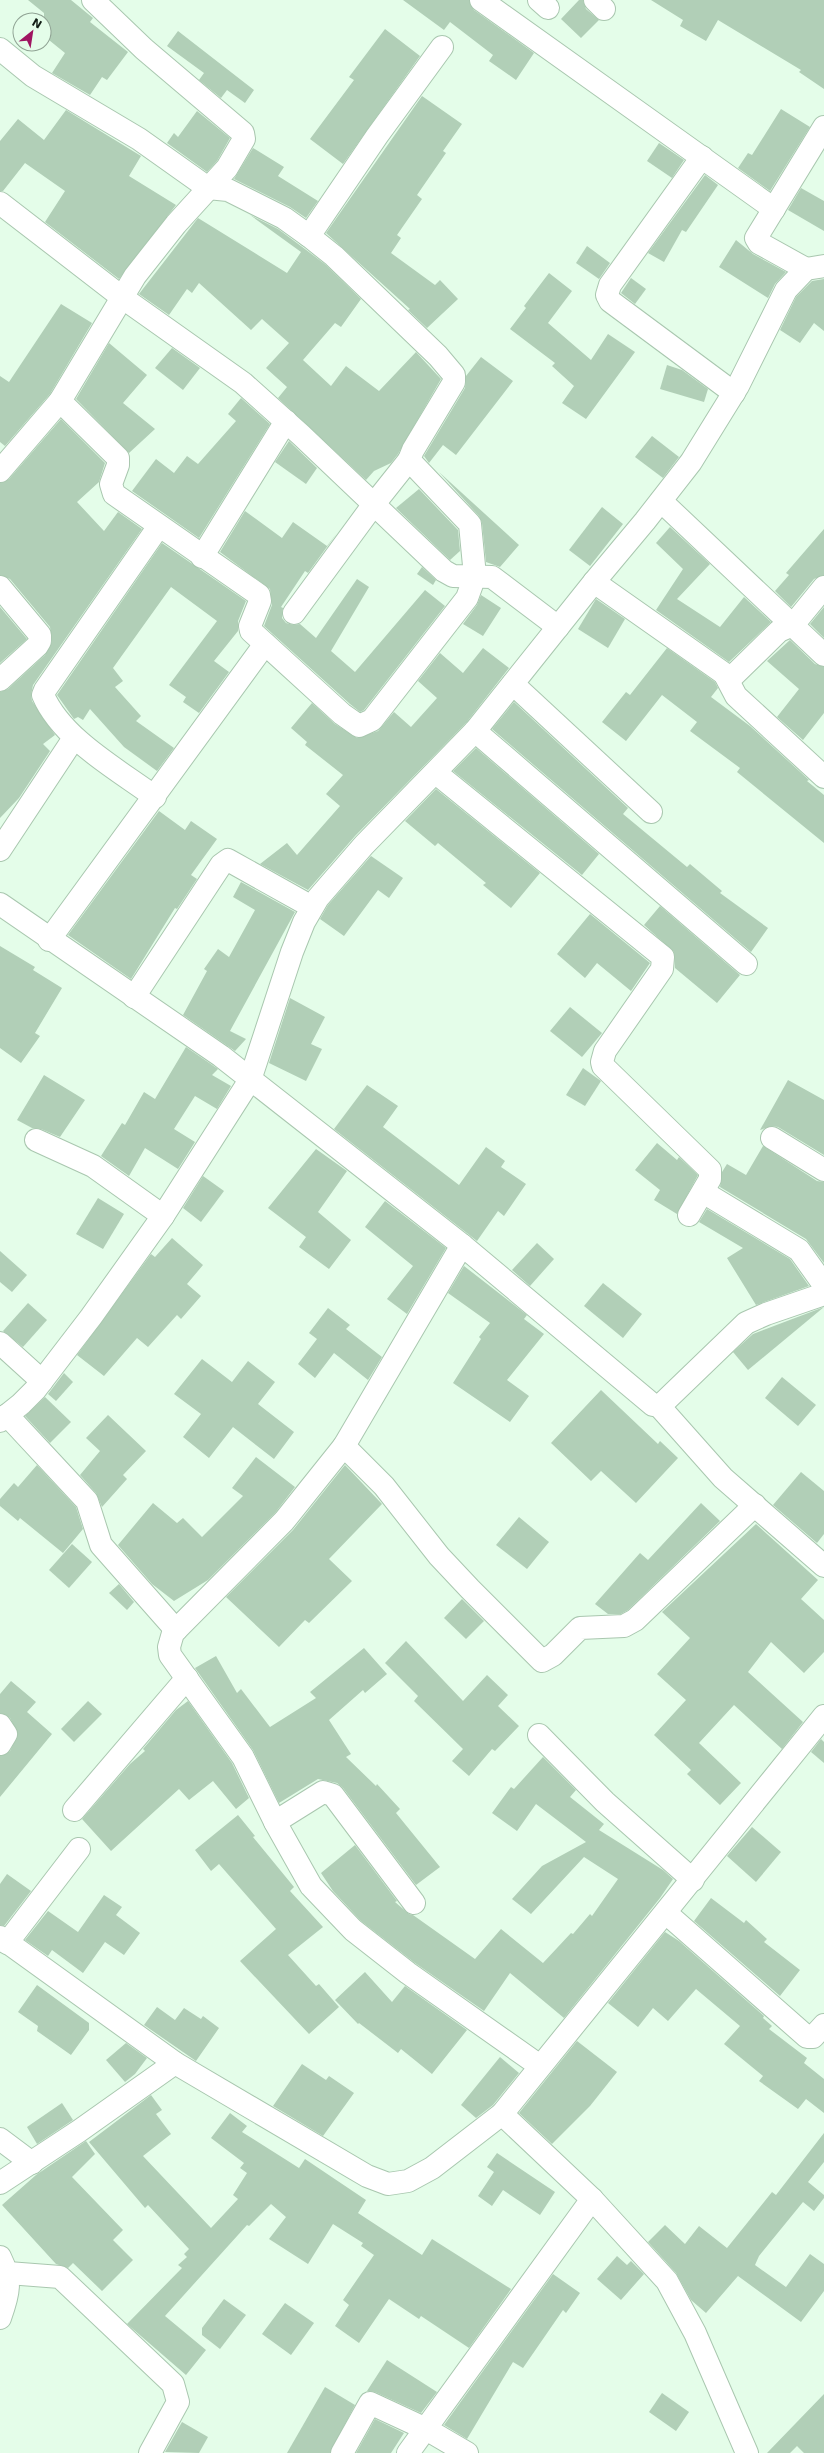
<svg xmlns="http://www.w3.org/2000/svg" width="824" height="2453" font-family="'DejaVu Sans',sans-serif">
  <rect width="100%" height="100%" fill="#e4fde9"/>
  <g fill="#b1cfb7">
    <polygon points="28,0 71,0 93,18 90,22 128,52 107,80 102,77 90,95 52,73 65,53 44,36 44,13"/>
    <polygon points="403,0 469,0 474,10 534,53 516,80 489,61 493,55 450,22 444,30"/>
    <polygon points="579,0 583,0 586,9 599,20 581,38 561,19"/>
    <polygon points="651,0 824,0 824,89 799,72 801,70 718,20 706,41 680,26 683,20"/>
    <polygon points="385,29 420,56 343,164 310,139 354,80 349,77"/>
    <polygon points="178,31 254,90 245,103 227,90 221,98 199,80 204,73 167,46"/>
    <polygon points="422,96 462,124 443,151 446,153 417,195 422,199 397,235 401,238 391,253 435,285 440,280 458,299 427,328 408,310 410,309 326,233"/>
    <polygon points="781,109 810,127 770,191 738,168 748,153 752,155"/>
    <polygon points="66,110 141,156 129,176 176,205 119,279 45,222 65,191 25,163 3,191 0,191 0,141 18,119 44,140"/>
    <polygon points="197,111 230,138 217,161 207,172 167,143 174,133 178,137"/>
    <polygon points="659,143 684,160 672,178 647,161"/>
    <polygon points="253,148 284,167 278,176 318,201 306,218 290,207 234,179"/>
    <polygon points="705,175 718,185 686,232 682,230 664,262 648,253"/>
    <polygon points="801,188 824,201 824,231 788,210"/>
    <polygon points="250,215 278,229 301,246 326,265 361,299 341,327 335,323 303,360 331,386 346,366 379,391 416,352 441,379 398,454 391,463 374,471 366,480 278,398 287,387 266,368 289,343 262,319 251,330 199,283 192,293 187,289 169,315 139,294 198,218 287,273 301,252"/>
    <polygon points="736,240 753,254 786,272 775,284 768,298 719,267"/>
    <polygon points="587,246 610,263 599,279 576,263"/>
    <polygon points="549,273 572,291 548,323 591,360 608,334 635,352 586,419 562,403 574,386 552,366 555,363 510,329 526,308 524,306"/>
    <polygon points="631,278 646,289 635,304 621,293"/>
    <polygon points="824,279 824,331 814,323 800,343 780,330 796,297 812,281"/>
    <polygon points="61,304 92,323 50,394 5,446 0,442 0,376 9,382"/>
    <polygon points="109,343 147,375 123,403 155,429 129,453 76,399"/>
    <polygon points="172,348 200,368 183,390 155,368"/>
    <polygon points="481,357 513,381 456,455 443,445 429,463 424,456 465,388 466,376"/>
    <polygon points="667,365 682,370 708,389 704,402 660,389"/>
    <polygon points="241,398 270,424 199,538 132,491 156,459 174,473 187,456 198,464 236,421 228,414"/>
    <polygon points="61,419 105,463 99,482 77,502 104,531 118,512 142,529 33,685 31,695 32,701 55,735 43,744 50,751 19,798 0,818 0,692 8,689 45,655 52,641 50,627 10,579 0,575 0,483 9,479"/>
    <polygon points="652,436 679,457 663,478 635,457"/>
    <polygon points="289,441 317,468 306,484 275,462"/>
    <polygon points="439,472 519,545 500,567 486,562 482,523 479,516"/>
    <polygon points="419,489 458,530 460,551 450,560 396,508"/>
    <polygon points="602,507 623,524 590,566 569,550"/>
    <polygon points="245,511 282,538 293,522 327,546 337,533 308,573 305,571 281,607 283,608 282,618 286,623 293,625 300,624 316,638 357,579 369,587 331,651 355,672 425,590 445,606 364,710 360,712 350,704 264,626 272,605 270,589 220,552"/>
    <polygon points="670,527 710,564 677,599 720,627 744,597 771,622 729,662 656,610 683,569 656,543"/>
    <polygon points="824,529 824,575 814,579 791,607 775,591 789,575 786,573"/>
    <polygon points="162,543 246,601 238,621 238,631 214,661 229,672 199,713 183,702 186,697 169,685 217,621 171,587 113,668 123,681 115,687 141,716 136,721 174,748 157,771 124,747 90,709 83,720 78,717 74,719 57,695"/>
    <polygon points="422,567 436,580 433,585 417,574"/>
    <polygon points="481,595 501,608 483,636 463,624 477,605"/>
    <polygon points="596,599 625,619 608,648 578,629"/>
    <polygon points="0,607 27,639 0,663"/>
    <polygon points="824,607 824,638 810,624"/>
    <polygon points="790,640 815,664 824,667 824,713 803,740 777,717 799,689 767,661"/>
    <polygon points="483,648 509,668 466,723 355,836 308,890 260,864 287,843 297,855 340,806 326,794 343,775 305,745 307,742 291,728 312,703 335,724 357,738 378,731 394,712 411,727 437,698 418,681 440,653 463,673"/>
    <polygon points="667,648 715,682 718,688 711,697 750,726 809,780 807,781 824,795 824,843 737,772 740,768 690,731 697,722 662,695 626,741 602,722 626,692 630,695"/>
    <polygon points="514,702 628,808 623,814 687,867 690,864 722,891 720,893 768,928 751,952 492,729"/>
    <polygon points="476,748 599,854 582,875 453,771"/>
    <polygon points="436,789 540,873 511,908 483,885 486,883 438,843 435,846 405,821"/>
    <polygon points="159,811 185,830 191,821 217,839 191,875 197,879 177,909 175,908 131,979 68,935"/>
    <polygon points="371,856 403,878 389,898 378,890 344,936 320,919 328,905"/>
    <polygon points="241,882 295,912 230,1031 246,1039 235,1051 183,1015 207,971 204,969 218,949 229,957 255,910 233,897"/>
    <polygon points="660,906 740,975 717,1003 675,968 674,952 644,925"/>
    <polygon points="590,914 650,963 631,991 597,963 585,978 557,954"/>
    <polygon points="0,946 35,967 33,970 62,988 35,1033 40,1036 21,1063 0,1048"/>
    <polygon points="290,998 325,1017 311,1044 322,1049 306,1081 269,1063"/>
    <polygon points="570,1007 602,1033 582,1057 550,1031"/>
    <polygon points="186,1047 218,1069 212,1075 231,1086 217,1109 195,1096 174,1129 195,1142 178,1169 145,1148 129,1176 101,1156 122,1123 125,1125 144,1092 155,1099"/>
    <polygon points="583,1068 601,1081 585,1106 566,1095"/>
    <polygon points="44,1075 85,1100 60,1137 41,1129 32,1128 17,1120"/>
    <polygon points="788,1080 824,1100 824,1155 778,1127 772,1126 760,1130"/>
    <polygon points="367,1085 398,1106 383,1127 459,1185 486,1147 505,1161 501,1167 526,1184 504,1216 498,1211 477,1241 334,1129"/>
    <polygon points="657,1143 677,1160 679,1157 698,1175 677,1214 654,1200 660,1190 635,1170"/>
    <polygon points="763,1146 817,1181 824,1182 824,1263 806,1239 720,1187 722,1172 727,1164 746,1175"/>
    <polygon points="316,1149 347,1171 318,1212 351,1240 329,1269 299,1247 306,1237 268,1208"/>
    <polygon points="203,1176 224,1191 201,1222 183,1208"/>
    <polygon points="98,1198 124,1214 103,1249 76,1234"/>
    <polygon points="385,1201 446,1248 407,1314 387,1299 413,1266 365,1227"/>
    <polygon points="707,1209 790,1259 809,1286 756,1305 727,1258 743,1248 699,1222"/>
    <polygon points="172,1238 203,1265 187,1284 201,1296 181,1319 177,1315 148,1347 137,1338 104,1376 77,1355 151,1254 155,1257"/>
    <polygon points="537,1243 554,1259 530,1286 512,1270"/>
    <polygon points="0,1251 27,1275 12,1292 0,1282"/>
    <polygon points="464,1266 527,1315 524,1319 544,1334 507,1380 529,1396 510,1422 453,1383 481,1339 479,1337 490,1323 448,1293"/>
    <polygon points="603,1283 642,1314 623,1338 584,1306"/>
    <polygon points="28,1303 47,1320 23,1347 3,1331"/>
    <polygon points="824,1307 748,1370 733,1352 753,1334"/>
    <polygon points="328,1308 350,1325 346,1329 382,1357 368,1380 334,1353 315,1378 298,1364 317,1339 309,1333"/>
    <polygon points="202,1359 232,1382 248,1361 275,1382 258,1404 294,1432 274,1459 233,1427 209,1458 183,1437 201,1414 174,1394"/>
    <polygon points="64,1373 73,1382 56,1401 48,1394"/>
    <polygon points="782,1377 816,1405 798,1426 765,1398"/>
    <polygon points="601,1390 658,1444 660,1441 678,1458 636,1503 601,1471 591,1481 551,1443"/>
    <polygon points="45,1397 71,1422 50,1443 25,1416"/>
    <polygon points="108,1415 146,1451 123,1475 127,1479 102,1507 96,1493 80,1475 100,1451 86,1438"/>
    <polygon points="256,1457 295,1487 275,1513 208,1580 174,1601 152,1584 118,1545 153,1503 177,1523 183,1518 202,1537 243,1496 232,1488"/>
    <polygon points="37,1465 76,1507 83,1529 63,1553 20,1518 18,1521 0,1506 0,1499 14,1483 18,1487"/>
    <polygon points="345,1465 382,1504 329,1559 352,1581 309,1623 305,1620 279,1647 226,1597 293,1530"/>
    <polygon points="801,1472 824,1491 824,1534 817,1543 773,1505"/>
    <polygon points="701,1503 720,1521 628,1610 621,1614 608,1614 595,1604 640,1553 648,1560"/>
    <polygon points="519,1517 549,1542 527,1569 496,1545"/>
    <polygon points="756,1524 818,1580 801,1599 824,1620 824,1652 804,1673 771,1642 748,1672 803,1722 782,1749 734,1705 699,1743 741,1783 720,1805 687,1774 691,1770 654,1735 686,1700 657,1674 690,1638 662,1612"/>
    <polygon points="72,1544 92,1562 69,1588 49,1570"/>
    <polygon points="119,1584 134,1602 127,1610 109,1593"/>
    <polygon points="462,1599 484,1621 466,1639 444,1618"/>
    <polygon points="406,1641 463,1701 487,1675 508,1695 498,1706 519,1726 495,1751 492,1749 469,1776 452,1761 463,1749 414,1701 418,1696 385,1663"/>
    <polygon points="364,1648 387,1674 365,1693 363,1690 329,1720 351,1754 346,1757 376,1786 377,1784 400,1809 396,1813 440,1867 416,1885 343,1788 337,1783 318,1779 279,1803 253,1750 195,1668 216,1656 237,1693 241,1689 270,1727 316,1698 310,1692"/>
    <polygon points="11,1681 36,1702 27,1712 52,1734 0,1797 0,1756 10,1751 18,1734 10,1718 0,1713 0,1694"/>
    <polygon points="88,1701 102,1714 74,1742 61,1729"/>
    <polygon points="188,1701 232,1763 249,1798 236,1809 213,1781 189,1800 179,1789 111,1851 82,1819 130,1764 145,1751 143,1749 176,1710"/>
    <polygon points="821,1739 824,1742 824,1763 811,1752"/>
    <polygon points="543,1757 576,1790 570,1797 604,1824 599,1830 663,1870 673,1879 660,1898 564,2018 510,1973 484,2011 415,1963 361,1921 333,1891 321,1873 355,1845 397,1901 395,1902 409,1914 413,1915 475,1959 501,1929 543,1963 571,1933 573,1934 590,1914 592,1916 618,1879 584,1857 531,1914 512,1899 542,1866 586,1842 536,1804 517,1831 492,1813 511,1787 514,1789"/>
    <polygon points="238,1815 255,1836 253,1837 294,1887 290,1891 323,1927 288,1955 316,1986 319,1984 339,2007 309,2034 240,1961 276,1929 219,1864 211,1871 195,1850"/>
    <polygon points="752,1827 781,1852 756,1882 727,1856"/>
    <polygon points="7,1874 31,1891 4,1926 0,1925 0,1884"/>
    <polygon points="104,1895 122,1907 116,1915 140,1933 124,1955 105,1942 83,1973 52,1950 48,1956 25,1940 48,1911 78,1932"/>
    <polygon points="711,1898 744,1923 746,1920 767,1939 764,1942 800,1970 780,1996 694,1921"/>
    <polygon points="665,1932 679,1941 764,2016 763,2018 772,2026 769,2029 807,2058 804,2063 824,2079 824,2113 806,2099 798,2109 759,2081 763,2076 724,2044 740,2026 696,1989 668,2021 653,2008 638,2027 608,2003"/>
    <polygon points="365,1972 392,2002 405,1986 467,2030 432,2074 401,2049 398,2053 359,2023 358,2024 335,2000"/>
    <polygon points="37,1985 89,2023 89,2030 71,2055 37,2031 38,2026 18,2012"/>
    <polygon points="157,2007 175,2020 184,2008 201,2019 203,2016 219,2028 196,2061 144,2025"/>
    <polygon points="577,2041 617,2072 590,2106 552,2144 519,2113"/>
    <polygon points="126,2043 147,2058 135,2074 125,2082 106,2060"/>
    <polygon points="500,2057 519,2073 493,2105 476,2118 461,2105"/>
    <polygon points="302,2064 326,2080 329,2076 354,2093 323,2136 273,2106"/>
    <polygon points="151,2095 162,2110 156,2114 171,2134 143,2156 211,2228 238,2199 233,2195 247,2173 240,2168 244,2163 211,2138 230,2113 247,2126 242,2132 299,2168 305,2159 366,2200 358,2213 422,2255 432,2239 511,2289 469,2348 421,2316 419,2319 389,2299 359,2343 335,2326 349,2305 343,2300 374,2255 361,2246 363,2243 333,2224 308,2264 269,2239 286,2217 271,2204 249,2226 247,2225 165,2316 206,2350 186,2375 127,2324 182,2268 178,2265 187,2257 184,2254 189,2249 148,2205 145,2208 89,2142"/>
    <polygon points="62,2103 73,2120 37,2144 27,2127"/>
    <polygon points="824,2133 824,2162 808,2182 824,2195 824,2198 814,2211 803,2202 759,2256 755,2265 786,2287 810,2254 824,2264 824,2291 801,2322 738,2276 706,2313 691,2300 676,2273 648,2242 665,2225 685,2244 699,2226 727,2248 772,2192 776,2195"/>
    <polygon points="86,2141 95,2154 72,2177 123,2230 113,2240 133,2260 102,2291 73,2263 68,2268 56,2264 2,2205 36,2175"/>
    <polygon points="497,2153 555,2192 540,2215 503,2190 492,2206 478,2196 494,2172 487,2167"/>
    <polygon points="617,2256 627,2265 631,2261 644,2274 621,2300 597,2279"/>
    <polygon points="553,2274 580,2293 566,2313 563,2310 523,2368 513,2362 467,2439 444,2425"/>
    <polygon points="224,2299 246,2315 220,2349 202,2335 202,2328"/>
    <polygon points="285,2303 314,2323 291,2355 262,2334"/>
    <polygon points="387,2360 437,2392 421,2413 375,2392 367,2391"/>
    <polygon points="325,2387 355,2405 330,2453 287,2453"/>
    <polygon points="662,2393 689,2412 676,2431 649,2412"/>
    <polygon points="824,2394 824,2453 804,2453 797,2446 790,2453 767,2453"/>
    <polygon points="375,2419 404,2433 391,2453 356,2453"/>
    <polygon points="182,2422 208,2437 199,2453 165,2452"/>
  </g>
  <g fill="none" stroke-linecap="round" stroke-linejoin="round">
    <defs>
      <g id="minor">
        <polyline points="481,0 774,209"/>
        <polyline points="539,0 548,8"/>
        <polyline points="595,0 604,9"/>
        <polyline points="0,49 33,76 139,139 208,188 228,190 284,218 309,236 334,256 438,356 454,375 454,382 413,450 409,460 470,524 475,576 467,598 372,720 359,726 342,714 251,631 250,626 260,601 259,595 114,494 111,484 118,465 118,458 60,401"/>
        <polyline points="702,157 610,285 607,295 610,301 734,393"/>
        <polyline points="0,203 123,298 243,383 301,435 444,571 453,576 492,577 558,627"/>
        <polyline points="309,236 377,136 442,47"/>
        <polyline points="806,269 759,243 756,238 824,127"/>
        <polyline points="0,471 60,401 135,276 176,224 227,168 244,139 243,133 144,49 93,0"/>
        <polyline points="661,501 824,655"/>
        <polyline points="202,557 286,421"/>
        <polyline points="594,582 729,677 733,676 779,631 793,625 824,587"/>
        <polyline points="0,587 40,635 40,641 37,646 0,680"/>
        <polyline points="294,613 374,504 409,460"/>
        <polyline points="726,677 736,696 824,777"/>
        <polyline points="513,684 651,812"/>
        <polyline points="475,731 746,964"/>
        <polyline points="436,773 663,957 662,969 605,1051 602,1062 603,1066 710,1170 710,1179 689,1215"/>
        <path d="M155 797C117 769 62 739 43 695L45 690 159 526"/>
        <polyline points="0,850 74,738"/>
        <polyline points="49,940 265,644"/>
        <polyline points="134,997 221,865 228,860 312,907"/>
        <polyline points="772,1138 824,1170"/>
        <polyline points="36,1140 93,1166 163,1216"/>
        <polyline points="703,1192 799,1250 824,1285"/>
        <polyline points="0,1343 42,1381"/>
        <polyline points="659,1406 723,1478 824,1566"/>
        <polyline points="7,1415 87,1501 101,1545 176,1630"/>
        <polyline points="0,1421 21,1404 35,1390 91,1317 163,1216 250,1080 292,952 304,922 318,898 364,845 475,731 594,582 645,521 691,462 738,386 786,290 806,269 824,266"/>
        <polyline points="344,1446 384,1486 439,1556 470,1589 542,1661 553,1655 580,1628 624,1626 635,1620 755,1505"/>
        <polyline points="0,1725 6,1734 0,1744"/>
        <polyline points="539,1735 605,1802 693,1880"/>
        <polyline points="74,1810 187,1678"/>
        <polyline points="275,1822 243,1757 170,1655 169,1647 173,1633 284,1521 344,1446 462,1245"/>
        <polyline points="414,1903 333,1795 323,1792 275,1822 311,1886 353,1930 408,1973 540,2066"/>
        <polyline points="666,1913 807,2037 813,2037 824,2025"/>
        <polyline points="0,1937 175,2063 367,2176 388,2184 408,2181 432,2168 502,2114 824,1716"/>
        <polyline points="7,1943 79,1849"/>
        <polyline points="502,2114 592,2199 667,2281 695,2333 747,2453"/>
        <polyline points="0,2139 32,2163"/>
        <polyline points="0,2183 79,2131 175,2063"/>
        <path d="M0 2257C12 2281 9 2293 0 2318"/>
        <polyline points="8,2273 60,2277 173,2384 178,2402 150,2453"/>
        <polyline points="342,2453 370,2403 426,2429 467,2453"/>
        <polyline points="408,2453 592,2199"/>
      </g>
      <polyline id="tertiary" points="0,904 221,1056 462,1245 653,1405 659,1406 664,1402 746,1323 766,1314 824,1294"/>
    </defs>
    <use href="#minor" stroke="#a9c7af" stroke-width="24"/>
    <use href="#tertiary" stroke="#a9c7af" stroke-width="24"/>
    <use href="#minor" stroke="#fff" stroke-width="22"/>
    <use href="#tertiary" stroke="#fff" stroke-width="22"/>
  </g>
  <g transform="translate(32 32) rotate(30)"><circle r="19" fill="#e4fde9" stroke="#90a394"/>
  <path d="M0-3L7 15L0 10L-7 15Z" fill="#9f1561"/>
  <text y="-6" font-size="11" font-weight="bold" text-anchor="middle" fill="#111c14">N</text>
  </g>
</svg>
